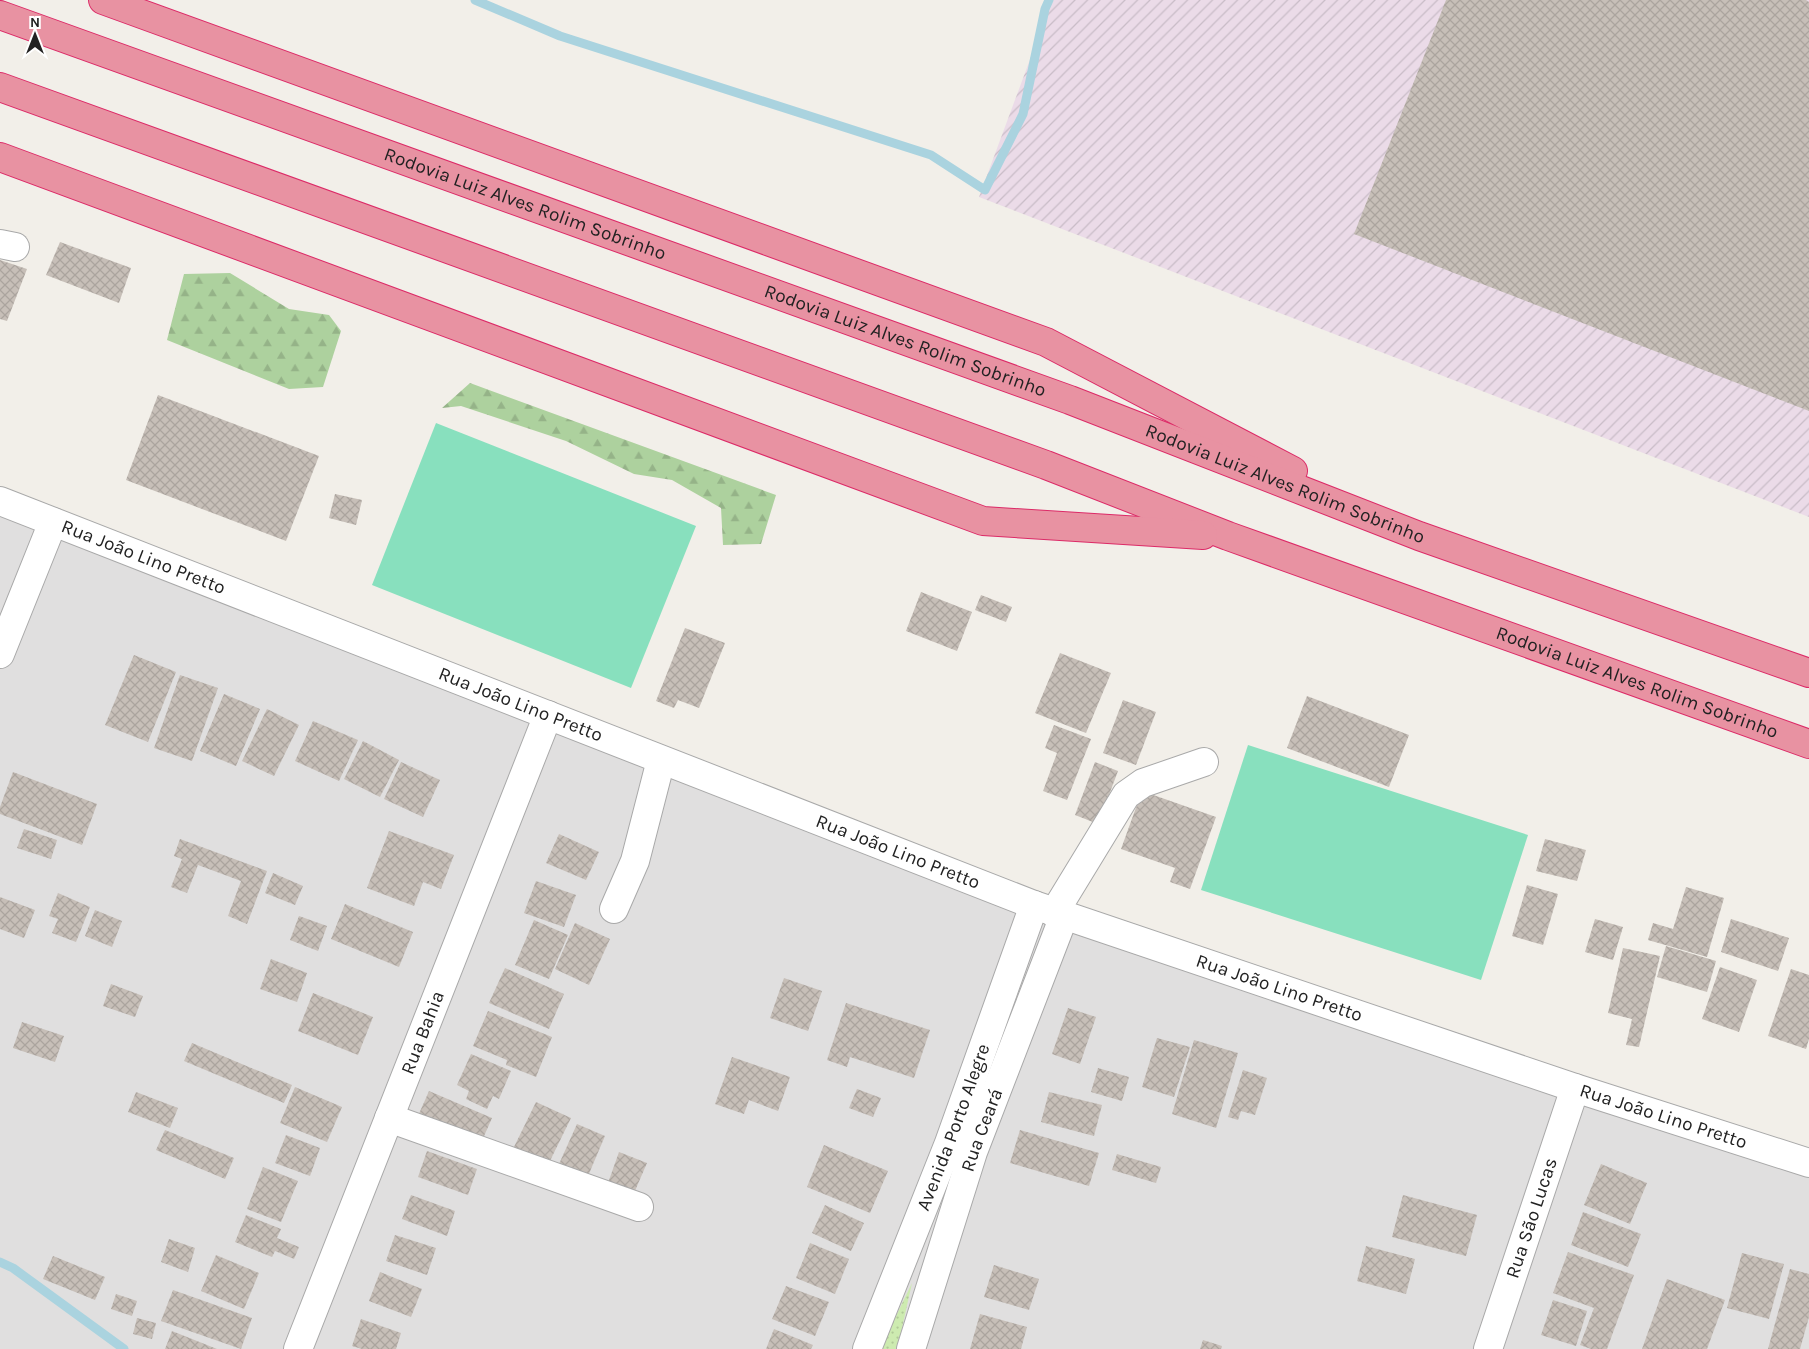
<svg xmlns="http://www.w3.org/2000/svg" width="1809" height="1349" font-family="Karla,sans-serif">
  <defs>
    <pattern id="industrial-furrows" width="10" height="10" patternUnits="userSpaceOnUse" patternTransform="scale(1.25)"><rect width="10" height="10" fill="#ebdbe8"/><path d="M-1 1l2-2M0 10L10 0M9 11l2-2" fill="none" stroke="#c9bcc7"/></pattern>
    <pattern id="grass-dots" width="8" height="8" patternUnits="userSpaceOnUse" patternTransform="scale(1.25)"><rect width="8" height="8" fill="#cdebb0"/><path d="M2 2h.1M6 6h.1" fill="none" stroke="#b0c997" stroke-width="1.8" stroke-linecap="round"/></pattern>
    <pattern id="forest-firs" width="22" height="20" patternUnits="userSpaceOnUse" patternTransform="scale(1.25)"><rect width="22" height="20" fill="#add19e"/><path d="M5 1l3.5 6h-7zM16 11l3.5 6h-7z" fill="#95b388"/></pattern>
    <pattern id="building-cross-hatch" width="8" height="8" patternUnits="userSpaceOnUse" patternTransform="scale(1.25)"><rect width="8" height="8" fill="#c7bfb8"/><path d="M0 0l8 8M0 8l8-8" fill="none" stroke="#aba49e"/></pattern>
  </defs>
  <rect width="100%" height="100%" fill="#f2efe9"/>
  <polygon fill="#e0dfdf" points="0,501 1034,905 1809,1163 1809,1349 0,1349"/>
  <polygon fill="url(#industrial-furrows)" points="1052,0 1809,0 1809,517 979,197"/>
  <polygon fill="url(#grass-dots)" points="912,1283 900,1337 896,1349 880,1349"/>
  <g fill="url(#forest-firs)">
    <polygon points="230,273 289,309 329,315 341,331 323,387 289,389 167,340 184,274"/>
    <polygon points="470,383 776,495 761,544 723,545 721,508 672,480 634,474 566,441 461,406 442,408"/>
  </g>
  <g fill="#88e0be">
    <polygon points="436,423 696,526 631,688 372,585"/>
    <polygon points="1248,745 1528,835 1481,980 1201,890"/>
  </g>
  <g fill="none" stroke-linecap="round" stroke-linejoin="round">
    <g stroke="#aad3df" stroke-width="9">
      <polyline points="475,0 560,36 931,155 985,190 1023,114 1045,9 1049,0"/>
      <polyline points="0,1262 13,1268 124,1349"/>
    </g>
  </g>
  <g fill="url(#building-cross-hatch)">
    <polygon points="1446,0 1806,0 1809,2 1809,411 1354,234"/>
    <polygon points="60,242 131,268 119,303 46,275"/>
    <polygon points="0,260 27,269 7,321 0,319"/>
    <polygon points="158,395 319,456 286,541 126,480"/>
    <polygon points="335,494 362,500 356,525 329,518"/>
    <polygon points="921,592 972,612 957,651 906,631"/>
    <polygon points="981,595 1012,607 1006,622 975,610"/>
    <polygon points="685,628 725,643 699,708 678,700 674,708 656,701"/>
    <polygon points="1060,653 1111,673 1086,733 1035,713"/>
    <polygon points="134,655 176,672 148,742 105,725"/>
    <polygon points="180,675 218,688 192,761 154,748"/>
    <polygon points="224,694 260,709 236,766 200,751"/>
    <polygon points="1307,696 1409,735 1389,787 1287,748"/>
    <polygon points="1123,700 1156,712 1136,765 1103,753"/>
    <polygon points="267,709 299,725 274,776 242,761"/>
    <polygon points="313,721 358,740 339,781 295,761"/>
    <polygon points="1054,725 1091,739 1067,800 1043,791 1057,753 1045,748"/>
    <polygon points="363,741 399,760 380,797 344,779"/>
    <polygon points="401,762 440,780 423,817 384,799"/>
    <polygon points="1095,762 1118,771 1098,824 1075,815"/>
    <polygon points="13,772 97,804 82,845 0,814 0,807"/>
    <polygon points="1142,791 1216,817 1190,889 1170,882 1175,868 1121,849"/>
    <polygon points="24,829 57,840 51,859 17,848"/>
    <polygon points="389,831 454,855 441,889 423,882 414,906 367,888"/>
    <polygon points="559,834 599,852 586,880 546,863"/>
    <polygon points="180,839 267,871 247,924 228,916 241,881 198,865 187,893 171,887 182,859 174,856"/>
    <polygon points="1545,839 1586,850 1577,881 1536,871"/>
    <polygon points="273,873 303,886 295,905 265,893"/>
    <polygon points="536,881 576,895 564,927 524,913"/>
    <polygon points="1527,885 1558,894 1543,945 1512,936"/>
    <polygon points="1686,887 1724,898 1707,957 1648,940 1653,923 1673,929"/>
    <polygon points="58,893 90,907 76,942 52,933 58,919 49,916"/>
    <polygon points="0,897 35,910 24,938 0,929"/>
    <polygon points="345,904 413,932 399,967 331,939"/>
    <polygon points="95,910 122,921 112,947 85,936"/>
    <polygon points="299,916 327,926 318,951 290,940"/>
    <polygon points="1595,919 1623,927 1613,960 1585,952"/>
    <polygon points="1731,919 1789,938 1778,971 1721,952"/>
    <polygon points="534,920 568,935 549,979 515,965"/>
    <polygon points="575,923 610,939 589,985 555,969"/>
    <polygon points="1666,946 1716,961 1707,992 1657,977"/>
    <polygon points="1623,948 1660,956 1639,1047 1626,1045 1632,1019 1608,1013"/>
    <polygon points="271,959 307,973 297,1002 260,989"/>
    <polygon points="1720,967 1757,980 1739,1032 1702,1019"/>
    <polygon points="505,968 564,994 549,1029 489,1003"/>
    <polygon points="1791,969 1809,975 1809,1039 1806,1049 1768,1036"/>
    <polygon points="784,978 822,991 808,1031 770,1018"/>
    <polygon points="111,984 143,996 135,1017 103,1006"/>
    <polygon points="313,993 373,1017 358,1055 298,1031"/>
    <polygon points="846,1003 930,1030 914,1078 850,1057 847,1067 827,1060"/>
    <polygon points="1068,1008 1096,1017 1080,1064 1052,1054"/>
    <polygon points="488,1011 552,1037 536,1077 506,1065 507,1060 473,1046"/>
    <polygon points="22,1022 64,1036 55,1062 13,1048"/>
    <polygon points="1157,1038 1190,1047 1174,1097 1142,1087"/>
    <polygon points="1194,1040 1238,1053 1216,1128 1172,1114"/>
    <polygon points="192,1043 292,1085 284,1103 184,1061"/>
    <polygon points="471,1054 511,1071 499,1099 493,1096 487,1109 466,1099 469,1091 457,1085"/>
    <polygon points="732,1057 790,1077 778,1111 749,1100 744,1114 715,1104"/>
    <polygon points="1098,1068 1129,1077 1122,1101 1091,1092"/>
    <polygon points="1243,1070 1267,1078 1255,1115 1241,1111 1238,1120 1228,1117"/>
    <polygon points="295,1087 342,1107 327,1142 280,1123"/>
    <polygon points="857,1089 881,1098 873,1117 849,1108"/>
    <polygon points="429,1091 492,1118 481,1143 418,1116"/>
    <polygon points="136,1092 178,1108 170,1128 128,1112"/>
    <polygon points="1049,1092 1102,1105 1094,1136 1041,1122"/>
    <polygon points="536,1102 571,1118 548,1165 513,1149"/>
    <polygon points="577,1124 605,1136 588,1176 559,1164"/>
    <polygon points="165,1130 234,1158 225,1179 156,1150"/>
    <polygon points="1020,1130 1099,1153 1089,1186 1010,1163"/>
    <polygon points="286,1135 320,1148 310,1176 275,1163"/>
    <polygon points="824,1145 888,1171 870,1213 807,1187"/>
    <polygon points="427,1151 477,1169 468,1195 418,1177"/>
    <polygon points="619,1152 647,1163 634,1193 608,1183"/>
    <polygon points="1117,1154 1161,1167 1156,1183 1112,1170"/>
    <polygon points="1601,1164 1647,1183 1630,1224 1584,1205"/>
    <polygon points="263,1167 298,1181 281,1222 247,1209"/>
    <polygon points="411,1195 455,1211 447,1236 402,1219"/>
    <polygon points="1403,1195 1477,1215 1466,1256 1392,1237"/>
    <polygon points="825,1205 864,1223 851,1251 812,1233"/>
    <polygon points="1583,1212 1641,1234 1628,1267 1571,1245"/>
    <polygon points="246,1215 281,1229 277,1238 299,1247 294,1259 275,1251 272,1257 235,1242"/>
    <polygon points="395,1235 436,1248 427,1275 386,1261"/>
    <polygon points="169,1239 195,1248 188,1272 161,1262"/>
    <polygon points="810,1243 849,1259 835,1294 796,1278"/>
    <polygon points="1366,1246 1415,1259 1406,1294 1357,1281"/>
    <polygon points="1568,1252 1634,1275 1607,1349 1591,1349 1580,1345 1594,1308 1553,1293"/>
    <polygon points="1742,1253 1784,1264 1769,1319 1727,1308"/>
    <polygon points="216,1255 259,1273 244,1309 201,1291"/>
    <polygon points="53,1256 105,1277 95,1300 43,1279"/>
    <polygon points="994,1265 1039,1279 1029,1310 984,1297"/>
    <polygon points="1790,1269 1809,1274 1809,1317 1800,1349 1768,1349"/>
    <polygon points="380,1272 422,1289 411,1317 369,1301"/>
    <polygon points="1667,1279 1725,1300 1707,1349 1642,1349"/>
    <polygon points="786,1286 829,1302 815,1336 772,1319"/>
    <polygon points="173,1290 252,1318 241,1349 161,1321"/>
    <polygon points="116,1294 137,1301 132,1316 111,1309"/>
    <polygon points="1553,1300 1587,1311 1576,1346 1541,1335"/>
    <polygon points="980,1314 1027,1327 1021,1349 970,1349"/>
    <polygon points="137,1318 156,1323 152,1339 133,1334"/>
    <polygon points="361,1319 401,1333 396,1349 362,1349 352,1346"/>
    <polygon points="774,1329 813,1345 811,1349 766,1349"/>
    <polygon points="172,1331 217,1349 165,1349"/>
    <polygon points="1203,1340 1222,1346 1221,1349 1200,1349"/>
  </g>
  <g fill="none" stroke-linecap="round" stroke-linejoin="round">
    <defs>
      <g id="minor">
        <polyline points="0,244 15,247"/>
        <path id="s1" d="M0 501 1034 905 1575 1088 1809 1163"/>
        <polyline points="0,654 53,522"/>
        <polyline points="614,909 635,861 661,760"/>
        <polyline points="1054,913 1126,795 1143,783 1204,762"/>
        <polyline points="389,1118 639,1207"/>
        <path id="s2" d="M298 1349 548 715"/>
        <path id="s3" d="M867 1349 949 1143 1034 905"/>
        <path id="s4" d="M911 1349 973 1152 1064 916"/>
        <path id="s5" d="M1488 1349 1575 1088"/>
      </g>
      <g id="highway">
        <polyline points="103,0 1046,342 1293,471"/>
        <path id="s6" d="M0 15 1070 400 1419 536 1809 673"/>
        <path id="s7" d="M0 87 1046 465 1228 536 1809 744"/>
        <polyline points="0,157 983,521 1203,535"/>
      </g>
    </defs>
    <use href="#minor" stroke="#a9a9a9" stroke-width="30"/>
    <use href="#highway" stroke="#dc2a67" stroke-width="30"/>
    <use href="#minor" stroke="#fff" stroke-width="28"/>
    <use href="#highway" stroke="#e892a2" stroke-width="28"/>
  </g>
  <g text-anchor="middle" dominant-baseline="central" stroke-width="4.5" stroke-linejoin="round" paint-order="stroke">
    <g font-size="19" fill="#222" stroke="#fff">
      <text stroke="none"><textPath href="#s6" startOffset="558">Rodovia Luiz Alves Rolim Sobrinho</textPath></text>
      <text stroke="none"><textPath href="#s6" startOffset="962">Rodovia Luiz Alves Rolim Sobrinho</textPath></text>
      <text stroke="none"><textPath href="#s6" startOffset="1368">Rodovia Luiz Alves Rolim Sobrinho</textPath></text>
      <text stroke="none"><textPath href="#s1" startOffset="154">Rua João Lino Pretto</textPath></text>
      <text stroke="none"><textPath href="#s7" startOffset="1742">Rodovia Luiz Alves Rolim Sobrinho</textPath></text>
      <text stroke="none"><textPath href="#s1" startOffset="559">Rua João Lino Pretto</textPath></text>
      <text stroke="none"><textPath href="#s1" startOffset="964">Rua João Lino Pretto</textPath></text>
      <text stroke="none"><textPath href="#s1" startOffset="1369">Rua João Lino Pretto</textPath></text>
      <text stroke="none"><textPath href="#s2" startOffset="340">Rua Bahia</textPath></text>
      <text stroke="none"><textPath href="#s1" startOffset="1774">Rua João Lino Pretto</textPath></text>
      <text stroke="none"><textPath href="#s3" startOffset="238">Avenida Porto Alegre</textPath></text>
      <text stroke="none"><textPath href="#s4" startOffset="230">Rua Ceará</textPath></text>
      <text stroke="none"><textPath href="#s5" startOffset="138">Rua São Lucas</textPath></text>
    </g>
  </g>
  <g transform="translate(35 35)" stroke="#ffffff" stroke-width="4" paint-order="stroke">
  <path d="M0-4L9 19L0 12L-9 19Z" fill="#222222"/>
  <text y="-8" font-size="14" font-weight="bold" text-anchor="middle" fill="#222222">N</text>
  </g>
</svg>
